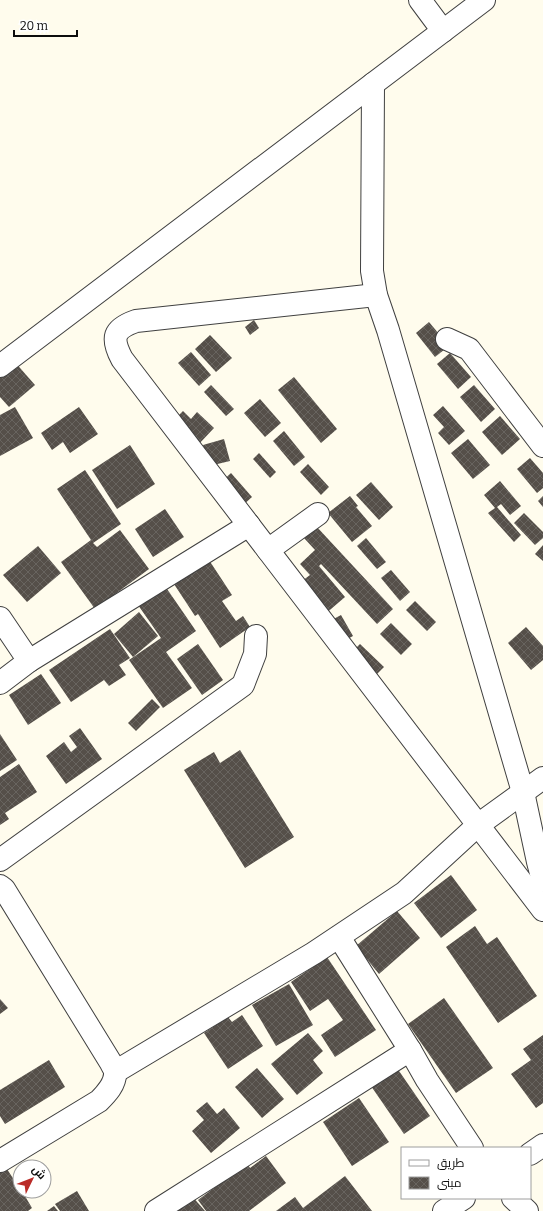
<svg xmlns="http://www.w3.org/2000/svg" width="543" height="1211" font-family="Bitter,Cairo,serif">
  <defs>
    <pattern id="building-cross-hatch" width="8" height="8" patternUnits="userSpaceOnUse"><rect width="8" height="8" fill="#554f49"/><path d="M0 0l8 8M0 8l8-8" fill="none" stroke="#68645f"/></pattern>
  </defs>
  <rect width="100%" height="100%" fill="#fffced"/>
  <g fill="url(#building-cross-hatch)">
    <polygon points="254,320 259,328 250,335 245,327"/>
    <polygon points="429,322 449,346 435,357 416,333"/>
    <polygon points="210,335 232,358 216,372 195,349"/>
    <polygon points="191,352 211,375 199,386 178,363"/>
    <polygon points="450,353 471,377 458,389 437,364"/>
    <polygon points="13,360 35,385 9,407 0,397 0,371"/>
    <polygon points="294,377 337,429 321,443 278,390"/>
    <polygon points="211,385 234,409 226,416 204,392"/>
    <polygon points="474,385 495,409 481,422 460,397"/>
    <polygon points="260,399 281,423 265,437 244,413"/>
    <polygon points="443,406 465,431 449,445 438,433 444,427 433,415"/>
    <polygon points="15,407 33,438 0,456 0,415"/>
    <polygon points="79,407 98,434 70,453 63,442 52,450 41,433"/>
    <polygon points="183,411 191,419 197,412 214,428 198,445 173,421"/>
    <polygon points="500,416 520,439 502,455 482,432"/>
    <polygon points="284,431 305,457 294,466 273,441"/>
    <polygon points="224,439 230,461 209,466 203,445"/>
    <polygon points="468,439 490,465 473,479 451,453"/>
    <polygon points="130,445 155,484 117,509 92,470"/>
    <polygon points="259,453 276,472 270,478 253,459"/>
    <polygon points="530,458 543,473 543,488 537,493 517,469"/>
    <polygon points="308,464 329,487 321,495 300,472"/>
    <polygon points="85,470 121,524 93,543 97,547 120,530 149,569 95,609 61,562 91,540 57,489"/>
    <polygon points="231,473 252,497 242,506 221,482"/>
    <polygon points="500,481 521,506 510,515 501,504 497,507 521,535 514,542 488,513 495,508 484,495"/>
    <polygon points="371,482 393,507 379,520 356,495"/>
    <polygon points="350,496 358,506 356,507 372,526 352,542 328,513"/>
    <polygon points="543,496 543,507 538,501"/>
    <polygon points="165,509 184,537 153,557 135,529"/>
    <polygon points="524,513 543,532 543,538 535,545 514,523"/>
    <polygon points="316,526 393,609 377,624 321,564 319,566 345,597 324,615 298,584 310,575 300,564 315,550 304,538"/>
    <polygon points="366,538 386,562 377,569 357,546"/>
    <polygon points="543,545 543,561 535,554"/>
    <polygon points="38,546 61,573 27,602 3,575"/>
    <polygon points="207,557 232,595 222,601 236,621 243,616 250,627 220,648 198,614 195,616 172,581"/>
    <polygon points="391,570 410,592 400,601 381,578"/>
    <polygon points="165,586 196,631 166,652 192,688 163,708 129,660 161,638 138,605"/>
    <polygon points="415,601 436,622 427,631 406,610"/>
    <polygon points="139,612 158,636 133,657 114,634"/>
    <polygon points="341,615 353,636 342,642 330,621"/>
    <polygon points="391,623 412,644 401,655 380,634"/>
    <polygon points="526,627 543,646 543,660 531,670 508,643"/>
    <polygon points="110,629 130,658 119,665 126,675 109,686 104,680 71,702 49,670"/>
    <polygon points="198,644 223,680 202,695 177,659"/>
    <polygon points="360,644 384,667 373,678 349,655"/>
    <polygon points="41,674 61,703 28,725 9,695"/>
    <polygon points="152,699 160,707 136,731 128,723"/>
    <polygon points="80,728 102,759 66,784 46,756 64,742 71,752 77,747 69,736"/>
    <polygon points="0,734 17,760 0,771"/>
    <polygon points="240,750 294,837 245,868 184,770 214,752 220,763"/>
    <polygon points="19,764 37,792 5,813 9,819 0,825 0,777"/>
    <polygon points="451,875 477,910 441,938 414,903"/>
    <polygon points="397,911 420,938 379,974 356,946"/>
    <polygon points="475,926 487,944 497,937 537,996 498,1023 446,947"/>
    <polygon points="327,957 376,1030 335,1057 321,1035 343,1020 328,999 310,1011 291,982"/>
    <polygon points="289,984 313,1025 276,1046 252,1005"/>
    <polygon points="444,998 493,1068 456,1093 408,1024"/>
    <polygon points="0,999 8,1008 0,1014"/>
    <polygon points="242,1015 263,1046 228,1069 204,1033 228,1017 232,1022"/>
    <polygon points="308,1033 323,1051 313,1060 323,1073 297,1095 271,1064"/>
    <polygon points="543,1035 543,1103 536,1108 511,1074 531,1060 523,1049"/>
    <polygon points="49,1060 65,1087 5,1124 0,1116 0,1090"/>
    <polygon points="257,1068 284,1099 262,1118 235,1087"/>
    <polygon points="397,1068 430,1116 404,1134 371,1086"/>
    <polygon points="359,1098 389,1142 352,1166 323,1122"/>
    <polygon points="207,1102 217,1114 224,1108 240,1128 211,1153 192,1131 204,1120 196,1111"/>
    <polygon points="266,1156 286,1183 249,1211 206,1211 198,1200 247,1163 250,1168"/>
    <polygon points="5,1166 20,1189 20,1191 22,1191 32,1208 28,1211 0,1211 0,1169"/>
    <polygon points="345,1176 372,1211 276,1211 295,1197 303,1208"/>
    <polygon points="77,1191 89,1211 60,1211 55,1204"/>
    <polygon points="191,1195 205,1211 172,1211"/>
    <polygon points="54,1206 58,1211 47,1211"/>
  </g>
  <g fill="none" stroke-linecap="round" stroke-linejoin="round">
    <defs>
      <g id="minor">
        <polyline points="420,0 443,31"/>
        <polyline points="373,84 372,271 376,295 388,330 523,792 538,862 543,881"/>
        <path d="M376 295 136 321C113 329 111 338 122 359L543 910"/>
        <polyline points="447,339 469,349 543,446"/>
        <polyline points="0,366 484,0"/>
        <polyline points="268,550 318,514"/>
        <polyline points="0,618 29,661"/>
        <polyline points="0,683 29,661 249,525"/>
        <polyline points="0,860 243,685 255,654 256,636"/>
        <path d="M0 886 4 889 111 1063C112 1066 115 1069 115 1072 116 1084 106 1094 99 1101L0 1161"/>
        <polyline points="339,937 410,1050 427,1080 472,1148"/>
        <polyline points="115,1072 314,953 404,893 478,825 543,778"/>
        <polyline points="530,1154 543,1145"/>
        <polyline points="513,1198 527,1211"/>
        <polyline points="156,1211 410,1050"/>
        <polyline points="444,1211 464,1198"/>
      </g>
    </defs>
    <use href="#minor" stroke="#404040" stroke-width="24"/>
    <use href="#minor" stroke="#fff" stroke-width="22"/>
  </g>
  <rect x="401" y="1147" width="130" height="52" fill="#ffffff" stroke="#9e9e9e"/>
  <rect x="409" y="1160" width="20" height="6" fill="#ffffff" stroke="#9e9e9e"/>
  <text x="437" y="1167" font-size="12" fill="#0d0d0d">طريق</text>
  <rect x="409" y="1177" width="20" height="12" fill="url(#building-cross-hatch)" stroke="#9e9e9e"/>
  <text x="437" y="1187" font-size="12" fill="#0d0d0d">مبنى</text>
  <g transform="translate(32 1179) rotate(47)"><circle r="19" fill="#ffffff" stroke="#9e9e9e"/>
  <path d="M0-3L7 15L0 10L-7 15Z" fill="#ba2c28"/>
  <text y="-6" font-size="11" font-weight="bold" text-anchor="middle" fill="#0d0d0d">ش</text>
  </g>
  <path d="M14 30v6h63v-6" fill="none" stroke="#0d0d0d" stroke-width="2"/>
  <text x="20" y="30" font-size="12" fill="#0d0d0d" stroke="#ffffff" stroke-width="3" paint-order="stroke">20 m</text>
</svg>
